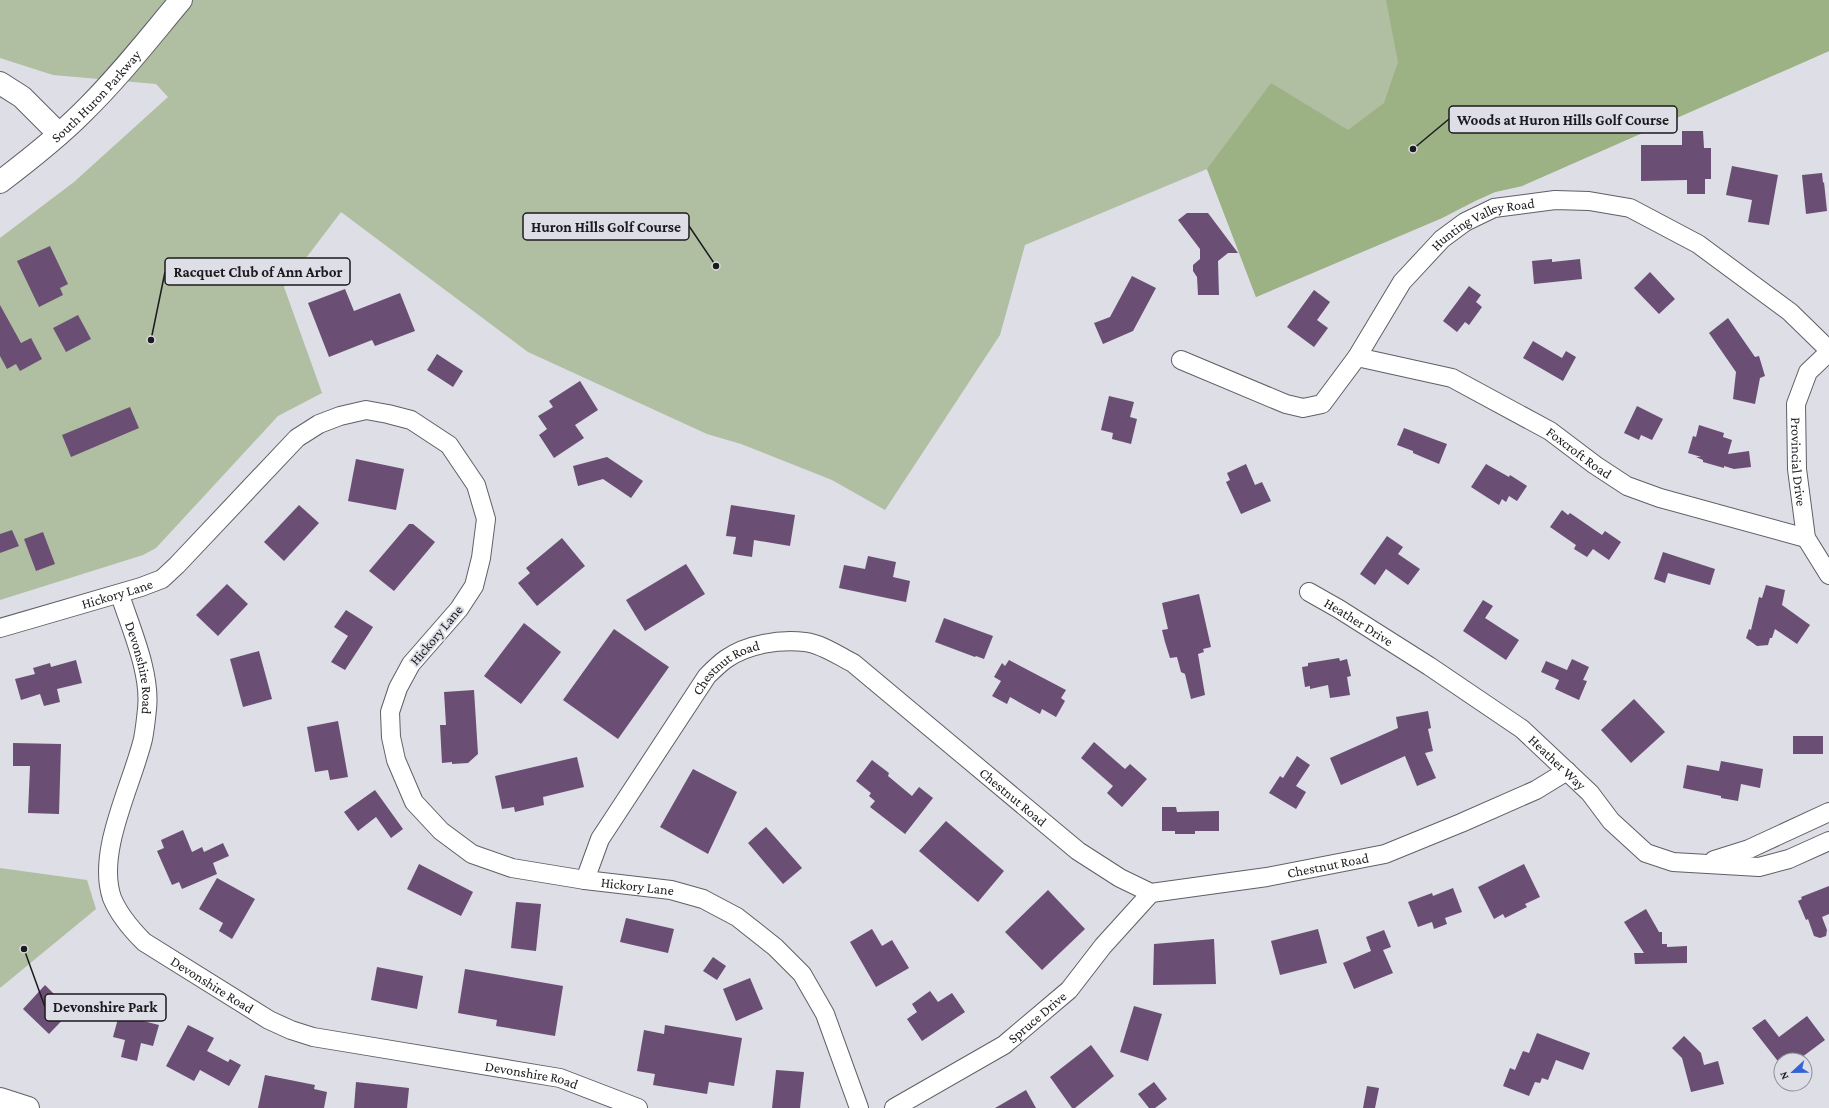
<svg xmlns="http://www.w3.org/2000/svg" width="1829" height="1108" font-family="'Crimson Pro',serif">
  <rect width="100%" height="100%" fill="#dddee6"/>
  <g fill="#b0bea2">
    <polygon points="0,0 1829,0 1829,51 1522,186 1495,192 1475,201 1442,218 1256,297 1207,169 1025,245 1000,335 885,510 832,480 741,444 707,434 528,352 341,212 284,287 322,393 278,416 156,548 143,555 0,600 0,238 74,182 168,97 156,84 53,75 0,58"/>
    <polygon points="0,868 87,880 96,909 0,988"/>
  </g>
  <polygon fill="#9cb285" points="1386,0 1829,0 1829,51 1522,186 1495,192 1475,201 1442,218 1256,297 1207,169 1271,83 1348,130 1384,103 1398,62"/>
  <g fill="#6a4e74">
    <polygon points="1682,131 1703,131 1704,148 1711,148 1711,179 1705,179 1705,194 1687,194 1687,180 1641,181 1641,145 1682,145"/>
    <polygon points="1732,166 1778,175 1769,225 1748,222 1752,200 1726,195"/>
    <polygon points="1822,173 1823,183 1824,182 1827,211 1806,214 1802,175"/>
    <polygon points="1187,213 1208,213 1238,253 1228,253 1218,261 1219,295 1198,295 1197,277 1193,271 1193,265 1200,259 1200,249 1178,220"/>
    <polygon points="50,246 68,284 60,288 63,295 39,307 17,261"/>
    <polygon points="1552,259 1552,262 1580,259 1582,279 1534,284 1532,261"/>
    <polygon points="1650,272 1675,299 1659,314 1634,288"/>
    <polygon points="1132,276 1156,288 1133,331 1103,344 1094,323 1110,317"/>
    <polygon points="1469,286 1481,295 1476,302 1482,307 1469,325 1465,322 1457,332 1443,321"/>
    <polygon points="345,289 354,311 400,293 415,331 375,346 372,340 329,357 308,303"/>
    <polygon points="1314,290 1330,302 1317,320 1328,328 1314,347 1287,327"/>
    <polygon points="0,305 21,343 31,338 42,359 20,371 16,364 7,369 0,356"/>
    <polygon points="78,315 91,339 66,352 53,328"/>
    <polygon points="1728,318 1755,357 1759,356 1765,376 1760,378 1755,404 1733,399 1736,372 1709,333"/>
    <polygon points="1533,341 1562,358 1566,351 1576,357 1563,381 1523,358"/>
    <polygon points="437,354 463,371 453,387 427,370"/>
    <polygon points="580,381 598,410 575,425 584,438 554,458 539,435 547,429 538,416 553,407 549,401"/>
    <polygon points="1109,396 1134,402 1130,417 1137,419 1131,444 1112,439 1113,433 1101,430"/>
    <polygon points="1637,406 1663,419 1652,440 1641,435 1639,440 1624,433"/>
    <polygon points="130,407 139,428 71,457 62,435"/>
    <polygon points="1699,425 1724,433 1723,437 1732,440 1728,454 1749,451 1751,467 1734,469 1724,466 1724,468 1703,462 1703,460 1696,457 1701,457 1688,453 1693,436 1696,437"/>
    <polygon points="1404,428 1447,444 1439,464 1413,453 1413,451 1397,445"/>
    <polygon points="607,457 643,481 631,498 603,479 578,486 573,466"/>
    <polygon points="356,459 404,469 396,510 348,501"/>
    <polygon points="1246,464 1255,485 1262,482 1271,501 1241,514 1226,482 1230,480 1227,473"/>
    <polygon points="1486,464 1509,477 1510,475 1527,486 1517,501 1509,496 1506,502 1502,499 1499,505 1471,487"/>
    <polygon points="299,505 319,523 284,561 264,542"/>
    <polygon points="731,505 795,515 790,546 754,540 752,557 733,554 736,537 726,536"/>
    <polygon points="1562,510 1568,515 1570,513 1602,535 1605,531 1621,542 1609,560 1593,549 1587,557 1574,549 1576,545 1550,527"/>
    <polygon points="409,524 413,524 435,542 394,591 369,571"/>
    <polygon points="12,530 19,546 0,553 0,534"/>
    <polygon points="43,532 55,564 36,571 24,539"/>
    <polygon points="1387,536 1403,547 1398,554 1420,569 1408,585 1386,569 1375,585 1360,574"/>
    <polygon points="562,538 585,566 537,606 518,583 530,573 526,568"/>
    <polygon points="1663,552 1715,569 1710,585 1668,573 1665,583 1654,579"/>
    <polygon points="868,556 896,562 893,577 910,581 906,602 839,588 844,565 865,569"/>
    <polygon points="686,564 705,594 645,631 626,600"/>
    <polygon points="227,584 248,604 218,636 196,615"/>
    <polygon points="1766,585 1785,590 1782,605 1810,625 1797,644 1775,629 1772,638 1770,638 1768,645 1757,646 1746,638 1749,629 1751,630 1759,597 1762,598"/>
    <polygon points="1199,594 1211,647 1203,649 1204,652 1198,654 1205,695 1191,699 1185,674 1181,672 1177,657 1170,658 1165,642 1162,630 1168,629 1162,603"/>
    <polygon points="1483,600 1493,606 1485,618 1519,640 1506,660 1463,631"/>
    <polygon points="346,610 373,627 345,670 331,662 348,636 334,627"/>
    <polygon points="944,618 993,636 984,659 976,656 975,657 935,642"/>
    <polygon points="524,623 561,652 521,704 484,676"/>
    <polygon points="614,629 669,667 618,739 563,700"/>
    <polygon points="259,651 272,699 243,707 230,659"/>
    <polygon points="1339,658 1340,661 1347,659 1351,676 1347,677 1350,695 1330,698 1328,685 1310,689 1310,686 1305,687 1302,667 1308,666 1308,663"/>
    <polygon points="1572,659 1589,667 1583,680 1587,681 1579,700 1555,689 1559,680 1541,672 1546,661 1567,670"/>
    <polygon points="76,660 82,683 57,689 60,702 44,706 40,694 21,700 15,679 35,674 33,668 50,663 51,667"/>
    <polygon points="1009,660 1066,690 1061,698 1065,701 1056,717 1042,709 1040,714 1010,697 1007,704 992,696 1001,681 994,677 1002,663 1005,666"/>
    <polygon points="474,690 478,754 468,763 452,764 452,762 442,763 440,725 446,725 444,692"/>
    <polygon points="1634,699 1665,732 1631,763 1601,730"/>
    <polygon points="1428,711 1431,728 1428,729 1433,751 1425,753 1436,778 1417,786 1405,756 1341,785 1330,758 1398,728 1396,717"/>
    <polygon points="338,721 348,777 330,780 328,770 315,772 307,727"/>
    <rect x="1793" y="736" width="30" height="18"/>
    <polygon points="1094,742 1125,769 1130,764 1147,779 1122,807 1107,793 1113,786 1081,758"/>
    <polygon points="13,743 61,744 59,814 28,813 30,766 13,766"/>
    <polygon points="1297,756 1310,765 1296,786 1306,792 1296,809 1269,793 1280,776 1283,778"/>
    <polygon points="577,757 584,787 543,797 544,805 515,812 514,807 502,809 495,776"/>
    <polygon points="872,760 889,773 888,776 912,796 919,787 933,798 905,834 870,807 875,801 869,796 871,793 856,781"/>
    <polygon points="1721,761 1763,769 1760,788 1741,784 1738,801 1721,798 1721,796 1683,788 1687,765 1719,771"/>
    <polygon points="693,769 737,792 708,854 660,827"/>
    <polygon points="375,790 403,829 391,838 376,817 358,831 344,812"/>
    <polygon points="1162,807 1176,807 1177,812 1219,811 1219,831 1195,831 1195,834 1175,834 1175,831 1162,831"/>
    <polygon points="946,821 1004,871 978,902 919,851"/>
    <polygon points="766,827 802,868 783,884 748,843"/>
    <polygon points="183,830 192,852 202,847 204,852 223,843 229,856 213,863 217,874 182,889 179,882 172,885 157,851 164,848 161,840"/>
    <polygon points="419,864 473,892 461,916 407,889"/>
    <polygon points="1524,864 1540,897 1525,904 1527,907 1505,918 1503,914 1494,919 1478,887"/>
    <polygon points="217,878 255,899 232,939 219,931 223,923 199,909"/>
    <polygon points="1829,886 1829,914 1822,917 1827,930 1826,936 1820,938 1814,936 1808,919 1806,920 1798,901 1802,899 1801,897"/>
    <polygon points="1453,888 1462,912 1445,918 1447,924 1434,929 1432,922 1418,927 1408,902 1432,893 1433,896"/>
    <polygon points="1048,890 1085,929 1042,970 1005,932"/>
    <polygon points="516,902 541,904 536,951 511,948"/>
    <polygon points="1646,909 1659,932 1662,932 1662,944 1667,944 1667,947 1687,946 1687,963 1635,964 1634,953 1644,953 1624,922"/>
    <polygon points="626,918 674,929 668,953 620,942"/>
    <polygon points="872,929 882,946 892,940 909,968 876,987 850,942"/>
    <polygon points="1318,929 1327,963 1280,975 1271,941"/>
    <polygon points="1384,930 1391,947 1383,950 1393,973 1354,989 1343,963 1371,951 1366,937"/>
    <polygon points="1214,939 1216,984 1153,985 1154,944"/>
    <polygon points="713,957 726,966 717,980 703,971"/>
    <polygon points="377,967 423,976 417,1009 371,1000"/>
    <polygon points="465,969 563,986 555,1036 496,1026 497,1020 458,1013"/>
    <polygon points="750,978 763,1009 736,1021 723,989"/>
    <polygon points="45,985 71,1011 49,1034 23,1009"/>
    <polygon points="930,991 938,1002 952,993 965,1012 922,1041 907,1019 917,1012 912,1004"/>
    <polygon points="1134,1006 1162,1014 1148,1061 1120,1052"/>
    <polygon points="119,1015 159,1025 153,1046 141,1043 137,1061 121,1057 125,1040 113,1037"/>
    <polygon points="1807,1016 1825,1040 1798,1060 1777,1060 1752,1028 1765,1019 1779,1037"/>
    <polygon points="188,1025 214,1038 207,1051 228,1062 230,1059 241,1065 229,1086 200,1070 194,1081 166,1066"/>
    <polygon points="665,1025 742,1038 734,1086 709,1082 707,1094 653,1085 655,1074 637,1071 644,1030 664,1034"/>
    <polygon points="1537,1033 1590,1053 1583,1070 1556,1060 1548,1080 1542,1078 1540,1083 1535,1082 1529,1096 1503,1086 1510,1068 1515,1070 1523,1051 1529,1053"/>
    <polygon points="1684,1036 1701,1053 1704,1065 1718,1061 1724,1084 1691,1092 1682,1058 1672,1048"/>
    <polygon points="1091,1045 1114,1076 1075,1108 1072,1108 1050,1077"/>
    <polygon points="776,1070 804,1072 800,1108 772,1108"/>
    <polygon points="265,1075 315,1085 314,1089 327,1092 324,1108 258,1108"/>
    <polygon points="356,1082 409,1088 407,1108 354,1108"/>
    <polygon points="1154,1082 1167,1099 1155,1108 1149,1108 1138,1094"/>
    <polygon points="1367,1086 1379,1088 1375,1108 1363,1108"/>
    <polygon points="1026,1090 1036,1108 995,1108"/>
  </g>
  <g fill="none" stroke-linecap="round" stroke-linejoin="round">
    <defs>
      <g id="minor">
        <path id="s1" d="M1829 352 1808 372 1796 404 1797 469 1806 538 1829 575"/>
        <path id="s2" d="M1357 357 1452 378 1550 431 1595 465 1627 486 1660 498 1806 538"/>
        <path id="s3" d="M1181 360 1286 404 1303 408 1322 404 1357 357 1402 282 1442 239 1465 222 1494 208 1555 200 1589 201 1630 208 1698 244 1790 312 1829 350"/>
        <path id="s4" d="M1309 592 1339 609 1429 666 1522 729 1590 793 1611 821 1646 853 1673 862 1759 867 1789 859 1829 841"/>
        <path id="s5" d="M120 595C131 629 151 673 147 709 146 719 145 729 143 739 132 785 96 852 112 898 119 915 131 929 144 942L269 1020 291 1030 313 1037 560 1078 638 1108"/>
        <path id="s6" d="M0 628 141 587 162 579 177 565 297 438 319 424 340 416 366 410 388 414 411 420 449 445 476 485 486 519 481 558 474 586 459 609 411 664 398 688 390 712 391 737 396 760 414 802 441 831 472 854 512 868 585 880 671 890 703 899 737 917 775 947 802 974 825 1014 859 1108"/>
        <polyline points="1714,860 1749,849 1829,812"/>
        <path id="s7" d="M585 880 600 839 707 676C713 670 719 664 726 659 747 644 780 639 805 642 822 644 839 656 853 663L1078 851 1120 878 1151 893 1267 877 1385 854 1461 823 1536 790 1567 771"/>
        <path id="s8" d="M894 1108 1004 1045 1069 990 1103 946 1151 893"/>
      </g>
      <g id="secondary">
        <polyline points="0,83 22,97 59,134"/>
        <path id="s9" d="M0 182C29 160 57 138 82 113 118 78 149 38 181 0"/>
        <polyline points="0,1099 28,1108"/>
      </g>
    </defs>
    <use href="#minor" stroke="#5f5f66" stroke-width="20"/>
    <use href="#secondary" stroke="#5f5f66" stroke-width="24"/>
    <use href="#minor" stroke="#fff" stroke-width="18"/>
    <use href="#secondary" stroke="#fff" stroke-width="22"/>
  </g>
  <g text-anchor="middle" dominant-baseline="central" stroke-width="4" stroke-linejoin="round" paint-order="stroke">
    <g font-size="14" fill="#1b1b1e" stroke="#dddee6">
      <text stroke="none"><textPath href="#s9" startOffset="129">South Huron Parkway</textPath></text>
      <text stroke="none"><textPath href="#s3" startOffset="400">Hunting Valley Road</textPath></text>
      <text stroke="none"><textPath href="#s2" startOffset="245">Foxcroft Road</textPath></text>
      <text stroke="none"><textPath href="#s1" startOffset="121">Provincial Drive</textPath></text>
      <text stroke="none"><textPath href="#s6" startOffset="122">Hickory Lane</textPath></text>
      <text stroke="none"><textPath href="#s4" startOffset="58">Heather Drive</textPath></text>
      <text transform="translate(436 635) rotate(-50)">Hickory Lane</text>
      <text stroke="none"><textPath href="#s5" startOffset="76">Devonshire Road</textPath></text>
      <text stroke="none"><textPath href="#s7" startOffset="259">Chestnut Road</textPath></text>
      <text stroke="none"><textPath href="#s4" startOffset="302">Heather Way</textPath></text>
      <text stroke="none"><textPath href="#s7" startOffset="608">Chestnut Road</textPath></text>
      <text stroke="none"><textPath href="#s7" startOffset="956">Chestnut Road</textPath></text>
      <text stroke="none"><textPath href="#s6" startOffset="1178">Hickory Lane</textPath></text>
      <text stroke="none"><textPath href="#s5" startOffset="448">Devonshire Road</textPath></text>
      <text stroke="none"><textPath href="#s8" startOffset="170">Spruce Drive</textPath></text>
      <text stroke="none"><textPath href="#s5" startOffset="784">Devonshire Road</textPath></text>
    </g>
  </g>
  <path fill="none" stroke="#1b1b1e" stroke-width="1.5" d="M1413 149L1449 119M716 266L689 226M151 340L165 272M24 949L45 1007"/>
  <g fill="#1b1b1e" stroke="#dddee6" stroke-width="1.5">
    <circle cx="1413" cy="149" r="4"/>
    <circle cx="716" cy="266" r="4"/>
    <circle cx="151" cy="340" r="4"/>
    <circle cx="24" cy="949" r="4"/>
  </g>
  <g fill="#dddee6" stroke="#1b1b1e" stroke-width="1.5">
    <rect x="1449" y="106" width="228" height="27" rx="4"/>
    <rect x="523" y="213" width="166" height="27" rx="4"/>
    <rect x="165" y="258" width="185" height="27" rx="4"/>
    <rect x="45" y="994" width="121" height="27" rx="4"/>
  </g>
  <g font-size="15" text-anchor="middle" font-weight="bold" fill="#1b1b1e">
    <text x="1563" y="125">Woods at Huron Hills Golf Course</text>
    <text x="606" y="232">Huron Hills Golf Course</text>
    <text x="258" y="277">Racquet Club of Ann Arbor</text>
    <text x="105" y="1012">Devonshire Park</text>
  </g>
  <g transform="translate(1793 1072) rotate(248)"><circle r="19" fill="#dddee6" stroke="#8f9096"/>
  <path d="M0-3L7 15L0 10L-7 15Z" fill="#3463d3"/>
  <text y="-6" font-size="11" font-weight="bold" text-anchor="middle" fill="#1b1b1e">N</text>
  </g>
</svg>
